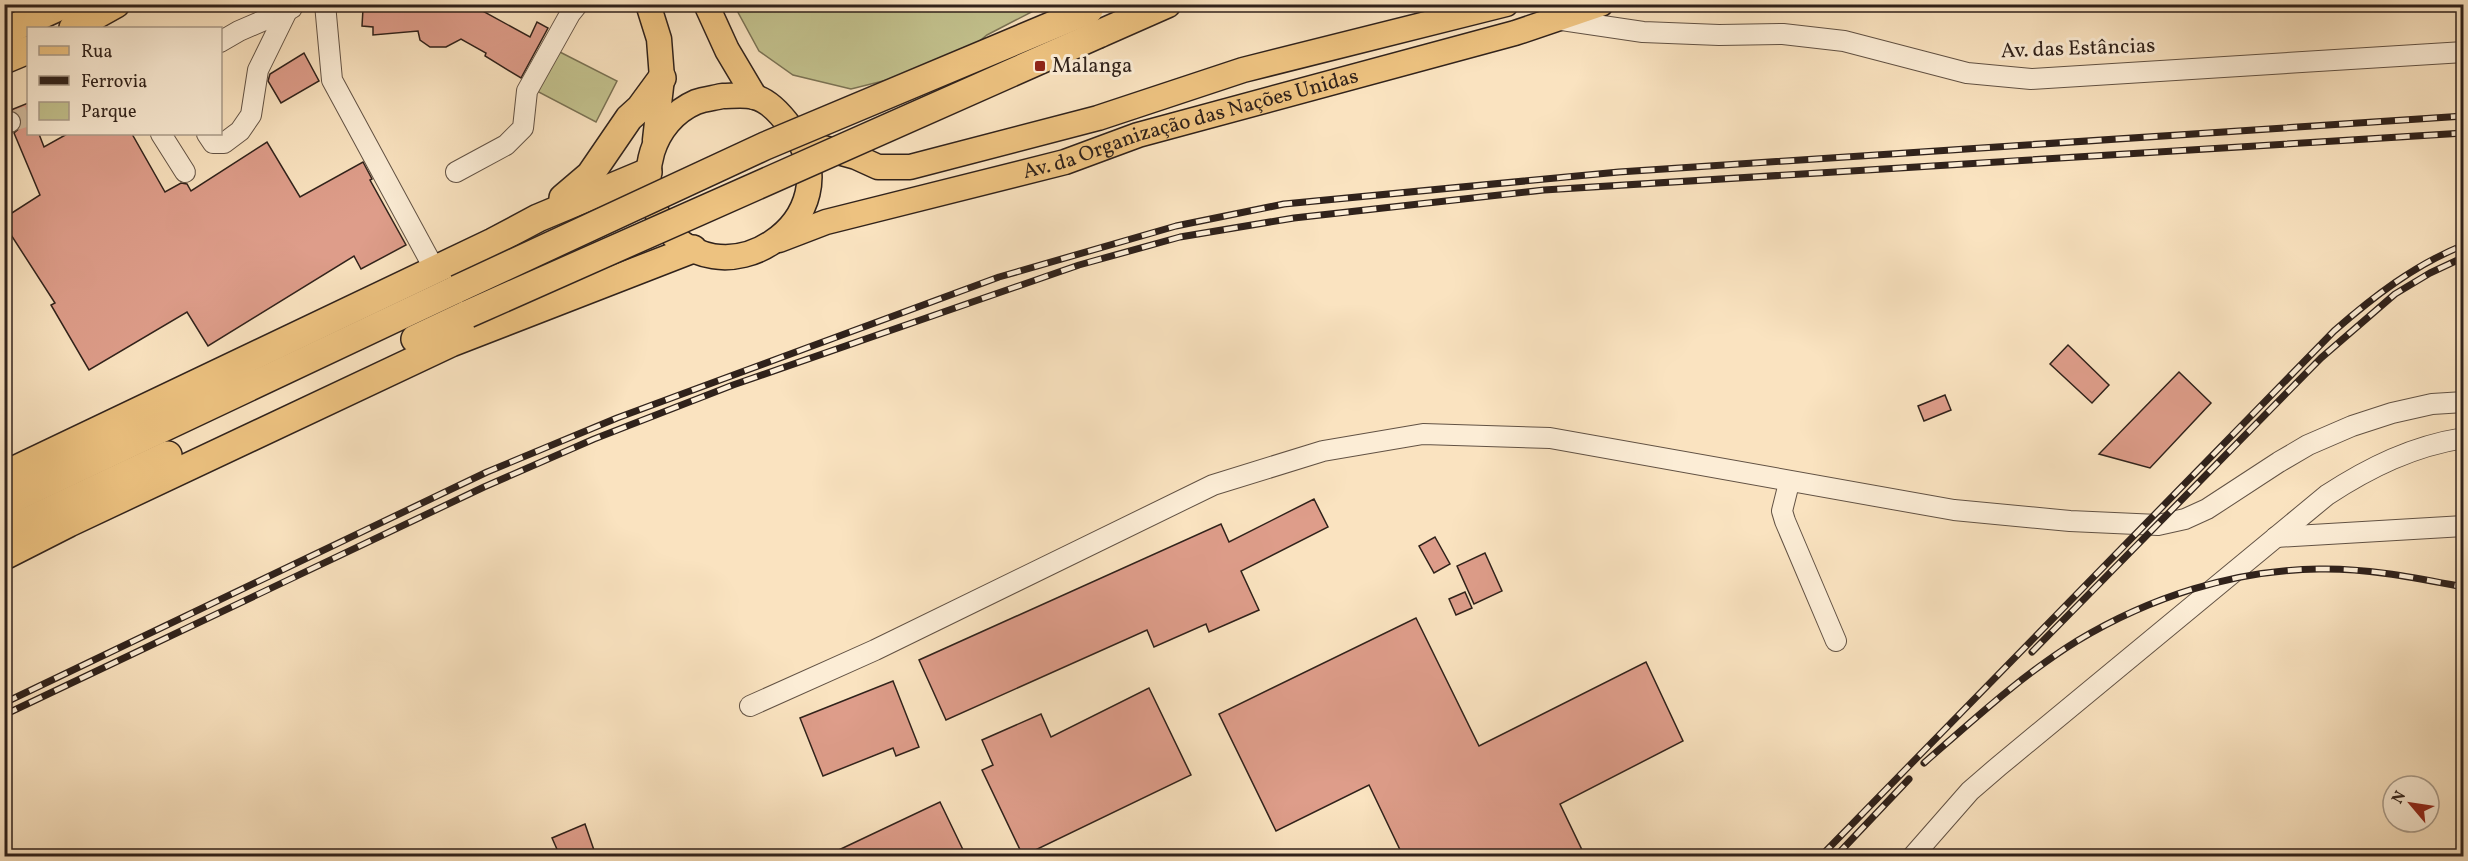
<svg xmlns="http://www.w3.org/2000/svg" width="2468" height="861" font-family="Vollkorn,serif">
  <rect width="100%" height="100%" fill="#fae3c0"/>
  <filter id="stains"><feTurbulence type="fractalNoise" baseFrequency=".00333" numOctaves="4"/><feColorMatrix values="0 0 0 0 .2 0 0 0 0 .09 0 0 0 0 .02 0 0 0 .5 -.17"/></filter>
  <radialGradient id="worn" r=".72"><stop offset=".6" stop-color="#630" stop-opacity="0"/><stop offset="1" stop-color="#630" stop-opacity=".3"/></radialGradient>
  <g fill="#c3c28e" stroke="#7a7254" stroke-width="1.5">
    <polygon points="734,5 1045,5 987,35 943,71 911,74 851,89 793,75 759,51"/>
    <polygon points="552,48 617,81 596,122 531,88"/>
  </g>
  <g fill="#de9d8a" stroke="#30221b" stroke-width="1.5">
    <polygon points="414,4 470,4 530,37 537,22 548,28 521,78 485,56 486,53 461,39 446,47 430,47 420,40 418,31 373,35 373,27 362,26 363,9"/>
    <polygon points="304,53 319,81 281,103 268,81 270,74"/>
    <polygon points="28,103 28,134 39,134 44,147 67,134 132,134 165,192 181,183 187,184 191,191 267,142 300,197 363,162 372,179 370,180 406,245 361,269 354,256 208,346 187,312 89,370 51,305 55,303 4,224 4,218 40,195 14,133 21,127 21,117 11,110"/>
    <polygon points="2068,345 2109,385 2092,403 2050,364"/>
    <polygon points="2179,372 2211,403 2150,468 2099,454"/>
    <polygon points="1945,395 1951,410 1924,421 1918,406"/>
    <polygon points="1314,499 1328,527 1241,571 1259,610 1209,632 1206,624 1154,647 1147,630 946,720 919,660 1221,524 1229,542"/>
    <polygon points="1435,537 1450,564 1434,573 1419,546"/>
    <polygon points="1485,553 1502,591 1474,604 1457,566"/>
    <polygon points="1465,592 1472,608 1456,615 1449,599"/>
    <polygon points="1416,618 1479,746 1646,662 1683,741 1560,804 1583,852 1574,856 1403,856 1369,785 1276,831 1219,714"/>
    <polygon points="893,681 919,747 896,756 893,748 823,776 800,718"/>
    <polygon points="1149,688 1191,775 1023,856 982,770 993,765 982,740 1041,714 1051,737"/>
    <polygon points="940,802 966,856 826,856"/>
    <polygon points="585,824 596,856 560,856 552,838"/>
  </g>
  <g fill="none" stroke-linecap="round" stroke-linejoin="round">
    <polyline stroke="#d2bc9f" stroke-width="20" stroke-dasharray="20 10" stroke-linecap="butt" points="10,122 28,116"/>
    <defs>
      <g id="minor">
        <polyline points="325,4 332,80 435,270"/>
        <polyline points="1555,19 1643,32 1719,35 1783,34 1844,41 1967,73 2031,79 2464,52"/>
        <polyline points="220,42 239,31 292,8"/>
        <polyline points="4,122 10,122"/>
        <polyline points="161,134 185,172"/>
        <polyline points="207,134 213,143 224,143 240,131 251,115 258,70 288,9"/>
        <polyline points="456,172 506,145 523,128 527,91 570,14 578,4"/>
        <polyline points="1789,483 1782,511 1785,521 1836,641"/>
        <polyline points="2276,537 2464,526"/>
        <polyline points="750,706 875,650 1213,485 1323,451 1423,434 1550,438 1954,510 2070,521 2158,525 2185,519 2207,509 2279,462 2308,445 2352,426 2392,413 2432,404 2464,402"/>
        <path d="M1913 856 1970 791 1999 766 2327 495C2370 467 2413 446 2464 438"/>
      </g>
      <g id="major">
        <polyline points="648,4 659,39 662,78 655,140"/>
        <polyline points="706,4 727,50 755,97"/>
        <path d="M722 96C732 96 745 94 754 97 769 100 783 117 791 128 860 218 716 313 659 217 636 177 652 121 696 102 704 99 714 98 722 96Z"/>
        <polyline points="802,142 856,157 878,167 910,167 1098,118 1243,70 1506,4"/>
        <path id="s1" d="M779 240 826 222 1065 162 1138 135 1515 33 1601 4"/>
      </g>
      <g id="highway">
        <polyline points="73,28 116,4"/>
        <polyline points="4,32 65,4"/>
        <polyline points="1099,34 1167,4"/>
        <polyline points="4,60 28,50"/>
        <polyline points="563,198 590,175 629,118 640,108 662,78"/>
        <polyline points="415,339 468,314"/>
        <polyline points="4,475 493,242 538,218 648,172"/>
        <polyline points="4,503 457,289"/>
        <polyline points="4,532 168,455"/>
        <polyline points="4,556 69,523 451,343 693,249"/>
      </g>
    </defs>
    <use href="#minor" stroke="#625244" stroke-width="22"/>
    <use href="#major" stroke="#30221b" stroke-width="27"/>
    <use href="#highway" stroke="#30221b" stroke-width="30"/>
    <use href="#minor" stroke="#fcedd6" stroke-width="20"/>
    <use href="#major" stroke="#edc280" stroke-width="24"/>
    <use href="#highway" stroke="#edc280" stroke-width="27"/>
    <defs>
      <g id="rail">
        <polyline points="2032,652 2321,358 2395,294 2430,273 2464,257"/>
        <polyline points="4,703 487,472 617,418 999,277 1176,226 1284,204 1619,172 2464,116"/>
        <polyline points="4,715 484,487 594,439 733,385 1079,265 1180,237 1294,218 1544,190 2464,133"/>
        <path d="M1924 763C1972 721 2022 675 2077 641 2150 597 2234 570 2319 569 2368 568 2416 578 2464 587"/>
        <path d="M1821 856 2334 331C2373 297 2414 265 2464 245"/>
        <polyline points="1836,856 1909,779"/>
      </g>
    </defs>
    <use href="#rail" stroke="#30221b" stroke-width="7"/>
    <use href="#rail" stroke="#fcedd6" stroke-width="4.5" stroke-dasharray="14" stroke-linecap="butt"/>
    <defs>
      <g id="highway-bridge">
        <polyline points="457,289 765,146 1089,10"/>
        <polyline points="468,314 1099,34"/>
      </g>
    </defs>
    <use href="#highway-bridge" stroke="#30221b" stroke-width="30" stroke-linecap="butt"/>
    <use href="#highway-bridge" stroke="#edc280" stroke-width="27"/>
  </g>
  <rect fill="#8f2418" stroke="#fcedd6" stroke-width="2" x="1034" y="60" width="12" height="12" rx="3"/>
  <g text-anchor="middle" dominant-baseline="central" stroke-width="6" stroke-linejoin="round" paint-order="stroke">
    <g font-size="21" fill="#30221b" stroke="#fcedd6">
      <text transform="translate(2078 49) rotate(-2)">Av. das Estâncias</text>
      <text stroke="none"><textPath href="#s1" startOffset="428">Av. da Organização das Nações Unidas</textPath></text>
    </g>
    <g font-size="21" fill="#30221b" stroke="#fcedd6" text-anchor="start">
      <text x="1052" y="66">Malanga</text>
    </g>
  </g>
  <rect width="2468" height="861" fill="none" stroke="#fae3c0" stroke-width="24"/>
  <rect x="6" y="6" width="2456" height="849" fill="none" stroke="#30221b" stroke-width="3"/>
  <rect x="12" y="12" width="2444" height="837" fill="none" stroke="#30221b" stroke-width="1.5"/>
  <rect x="27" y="27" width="195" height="108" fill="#fcedd6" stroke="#aa9c8b" stroke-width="1.5"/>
  <rect x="39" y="46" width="30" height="9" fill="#edc280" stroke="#aa9c8b" stroke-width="1.5"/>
  <text x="81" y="57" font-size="18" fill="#30221b">Rua</text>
  <rect x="39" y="76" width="30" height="9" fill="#30221b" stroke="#aa9c8b" stroke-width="1.5"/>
  <text x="81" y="87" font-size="18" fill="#30221b">Ferrovia</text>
  <rect x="39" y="102" width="30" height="18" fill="#c3c28e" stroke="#aa9c8b" stroke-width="1.5"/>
  <text x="81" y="117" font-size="18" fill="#30221b">Parque</text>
  <g transform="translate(2411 804) rotate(299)"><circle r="28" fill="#fcedd6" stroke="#aa9c8b" stroke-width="1.5"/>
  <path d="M0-4.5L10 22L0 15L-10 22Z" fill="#8f2418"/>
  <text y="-9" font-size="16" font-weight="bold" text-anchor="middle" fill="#30221b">N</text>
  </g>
  <rect width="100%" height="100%" filter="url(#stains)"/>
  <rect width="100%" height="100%" fill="url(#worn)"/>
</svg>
